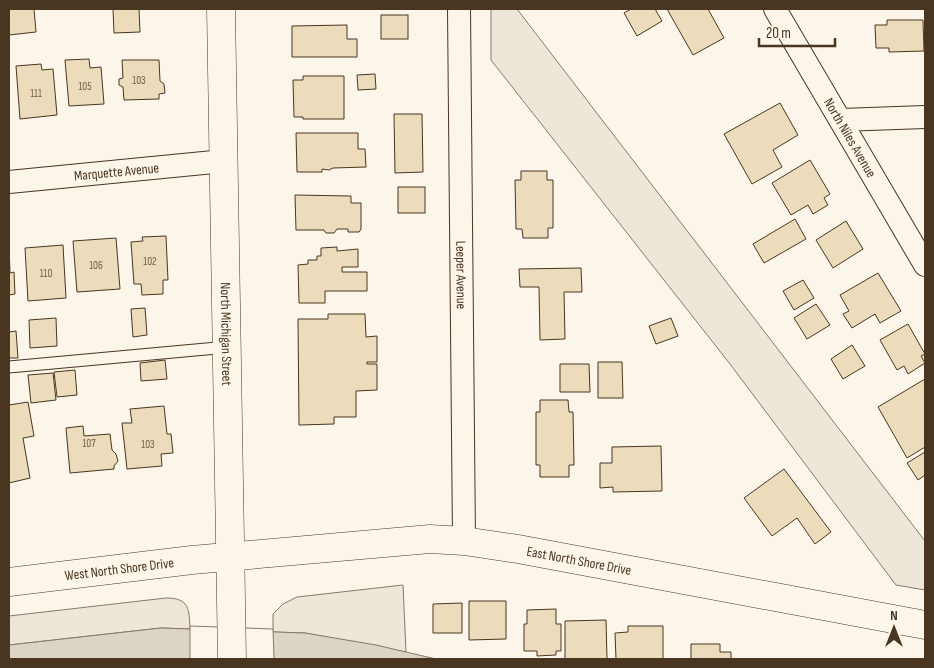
<svg xmlns="http://www.w3.org/2000/svg" width="934" height="668" font-family="'Sofia Sans Condensed',sans-serif">
  <rect width="100%" height="100%" fill="#fbf6e9"/>
  <g fill="#ede6d9" stroke="#887966">
    <polygon points="491,9 517,9 925,541 925,590 896,585 730,364 491,60"/>
    <polygon points="403,585 406,652 305,633 273,632 273,614 283,604 297,597"/>
    <path d="M166 598C190 598 189 610 190 629L161 628 9 645V616Z"/>
  </g>
  <polygon fill="#dcd4c6" stroke="#887966" points="161,628 305,633 376,645 436,659 9,659 9,645"/>
  <polygon fill="#fbf6e9" stroke="#887966" points="190,626 273,629 274,659 190,659"/>
  <g fill="#ecdcbc" stroke="#4a3520">
    <polygon points="9,9 34,9 36,32 9,35"/>
    <polygon points="113,9 139,9 140,32 114,33"/>
    <polygon points="631,9 655,9 662,21 637,36 624,13"/>
    <polygon points="667,9 708,9 724,38 693,55"/>
    <rect x="381" y="15" width="27" height="24"/>
    <polygon points="887,20 923,20 924,51 889,52 889,48 876,48 875,25 887,25"/>
    <polygon points="347,25 347,39 357,39 357,57 292,57 292,26"/>
    <polygon points="89,59 90,68 101,67 104,104 69,106 65,60"/>
    <polygon points="122,60 159,60 160,81 164,84 165,93 159,94 159,99 124,100 123,87 119,85 119,79 123,78"/>
    <polygon points="41,64 42,70 53,69 57,115 20,119 16,66"/>
    <polygon points="375,74 376,89 358,90 357,75"/>
    <polygon points="303,76 344,76 344,119 303,119 303,117 294,117 293,80 303,80"/>
    <polygon points="780,103 798,135 773,150 782,167 752,184 724,134"/>
    <polygon points="394,114 422,114 423,172 395,173"/>
    <polygon points="296,133 358,133 358,149 365,149 366,167 333,168 329,170 322,169 322,172 297,172"/>
    <polygon points="810,160 830,194 824,198 828,205 813,214 808,205 791,215 772,183"/>
    <polygon points="521,171 547,171 547,180 553,180 553,228 548,228 548,238 523,238 522,229 516,229 515,180 521,180"/>
    <rect x="398" y="187" width="27" height="26"/>
    <polygon points="295,195 351,196 351,203 361,203 361,229 359,232 348,232 348,229 337,229 334,233 326,233 324,230 296,230"/>
    <polygon points="795,219 806,239 764,263 753,244"/>
    <polygon points="846,221 863,249 833,268 816,240"/>
    <polygon points="166,236 168,280 163,280 163,294 142,295 141,284 134,284 131,242 143,241 142,237"/>
    <polygon points="116,238 120,289 77,292 73,241"/>
    <polygon points="9,245 10,273 14,272 15,294 9,295"/>
    <polygon points="63,245 66,298 28,301 25,248"/>
    <polygon points="337,247 337,251 358,249 358,267 342,267 342,272 367,272 367,291 325,291 325,303 299,303 298,265 308,264 308,260 317,260 317,256 321,256 321,248"/>
    <polygon points="581,268 582,292 564,292 565,339 540,340 539,287 520,287 519,269"/>
    <polygon points="878,273 901,311 880,323 875,314 852,328 843,314 849,311 840,295"/>
    <polygon points="803,280 814,298 794,310 783,291"/>
    <polygon points="816,304 830,325 807,339 794,318"/>
    <polygon points="145,308 147,335 133,337 131,309"/>
    <polygon points="328,314 365,314 366,337 377,336 377,362 367,362 367,364 377,364 377,390 356,391 356,417 334,417 334,424 299,425 298,319 328,319"/>
    <polygon points="56,318 57,346 30,348 29,320"/>
    <polygon points="671,318 678,336 656,344 649,326"/>
    <polygon points="908,324 925,354 921,356 925,363 908,374 904,366 897,370 880,340"/>
    <polygon points="16,331 18,358 9,358 9,332"/>
    <polygon points="852,345 865,366 843,379 831,359"/>
    <polygon points="165,360 167,379 141,381 140,363"/>
    <polygon points="598,362 622,362 623,398 598,398"/>
    <polygon points="560,364 589,364 590,392 560,392"/>
    <polygon points="75,370 77,395 57,397 54,372"/>
    <polygon points="53,373 56,400 31,403 28,375"/>
    <polygon points="925,379 925,447 907,458 878,407"/>
    <polygon points="540,400 568,400 569,412 573,412 574,465 569,465 569,477 540,477 540,465 536,465 536,412 540,412"/>
    <polygon points="28,402 34,436 23,438 30,478 9,483 9,405"/>
    <polygon points="164,406 167,434 171,434 173,453 161,454 162,466 127,469 122,423 132,423 130,409"/>
    <polygon points="83,426 84,436 110,434 112,450 116,454 118,461 114,466 114,469 70,473 66,428"/>
    <polygon points="661,446 662,491 613,492 613,487 600,488 600,463 612,463 612,447"/>
    <polygon points="925,452 925,475 918,480 907,463"/>
    <polygon points="784,469 831,532 815,544 797,518 772,536 744,498"/>
    <polygon points="469,601 506,601 506,639 469,640"/>
    <polygon points="462,603 462,633 433,633 433,604"/>
    <polygon points="556,609 556,624 561,624 561,651 556,651 556,655 537,656 537,651 524,651 524,624 527,624 527,610"/>
    <polygon points="606,620 607,659 565,659 565,621"/>
    <polygon points="628,626 663,626 663,659 616,659 615,633 628,632"/>
    <polygon points="691,644 720,644 720,652 731,652 731,659 691,659"/>
  </g>
  <g fill="none" stroke-linecap="round" stroke-linejoin="round">
    <defs>
      <polyline id="service" points="9,367 228,347"/>
      <g id="minor">
        <path id="s1" d="M459 9 464 541"/>
        <path id="s2" d="M775 9 925 265"/>
        <polyline points="841,120 925,117"/>
        <path id="s3" d="M9 182 224 161"/>
      </g>
      <g id="tertiary">
        <path id="s4" d="M9 582 192 560 430 539 464 541 518 549 925 625"/>
      </g>
      <g id="primary">
        <path id="s5" d="M221 9 232 659"/>
      </g>
    </defs>
    <use href="#service" stroke="#4a3520" stroke-width="13"/>
    <use href="#minor" stroke="#4a3520" stroke-width="24"/>
    <use href="#tertiary" stroke="#4a3520" stroke-width="29"/>
    <use href="#primary" stroke="#4a3520" stroke-width="29"/>
    <use href="#service" stroke="#fbf6e9" stroke-width="11"/>
    <use href="#minor" stroke="#fbf6e9" stroke-width="22"/>
    <use href="#tertiary" stroke="#fbf6e9" stroke-width="28"/>
    <use href="#primary" stroke="#fbf6e9" stroke-width="28"/>
  </g>
  <g text-anchor="middle" dominant-baseline="central" stroke-width="4" stroke-linejoin="round" paint-order="stroke">
    <g font-size="11" fill="#725f47">
      <text x="139" y="80">103</text>
      <text x="85" y="86">105</text>
      <text x="36" y="93">111</text>
      <text x="150" y="261">102</text>
      <text x="96" y="265">106</text>
      <text x="46" y="273">110</text>
      <text x="89" y="443">107</text>
      <text x="148" y="444">103</text>
    </g>
    <g font-size="14" fill="#4a3520" stroke="#fbf6e9">
      <text stroke="none"><textPath href="#s2" startOffset="149">North Niles Avenue</textPath></text>
      <text stroke="none"><textPath href="#s3" startOffset="108">Marquette Avenue</textPath></text>
      <text stroke="none"><textPath href="#s1" startOffset="266">Leeper Avenue</textPath></text>
      <text stroke="none"><textPath href="#s5" startOffset="325">North Michigan Street</textPath></text>
      <text stroke="none"><textPath href="#s4" startOffset="574">East North Shore Drive</textPath></text>
      <text stroke="none"><textPath href="#s4" startOffset="111">West North Shore Drive</textPath></text>
    </g>
  </g>
  <rect width="934" height="668" fill="none" stroke="#4a3520" stroke-width="20"/>
  <g transform="translate(894 628)" stroke="#fbf6e9" stroke-width="4" paint-order="stroke">
  <path d="M0-4L9 19L0 12L-9 19Z" fill="#4a3520"/>
  <text y="-8" font-size="14" font-weight="bold" text-anchor="middle" fill="#4a3520">N</text>
  </g>
  <path d="M759 38v8h76v-8" fill="none" stroke="#4a3520" stroke-width="2.5"/>
  <text x="766" y="38" font-size="15" fill="#4a3520" stroke="#fbf6e9" stroke-width="4" paint-order="stroke">20 m</text>
</svg>
